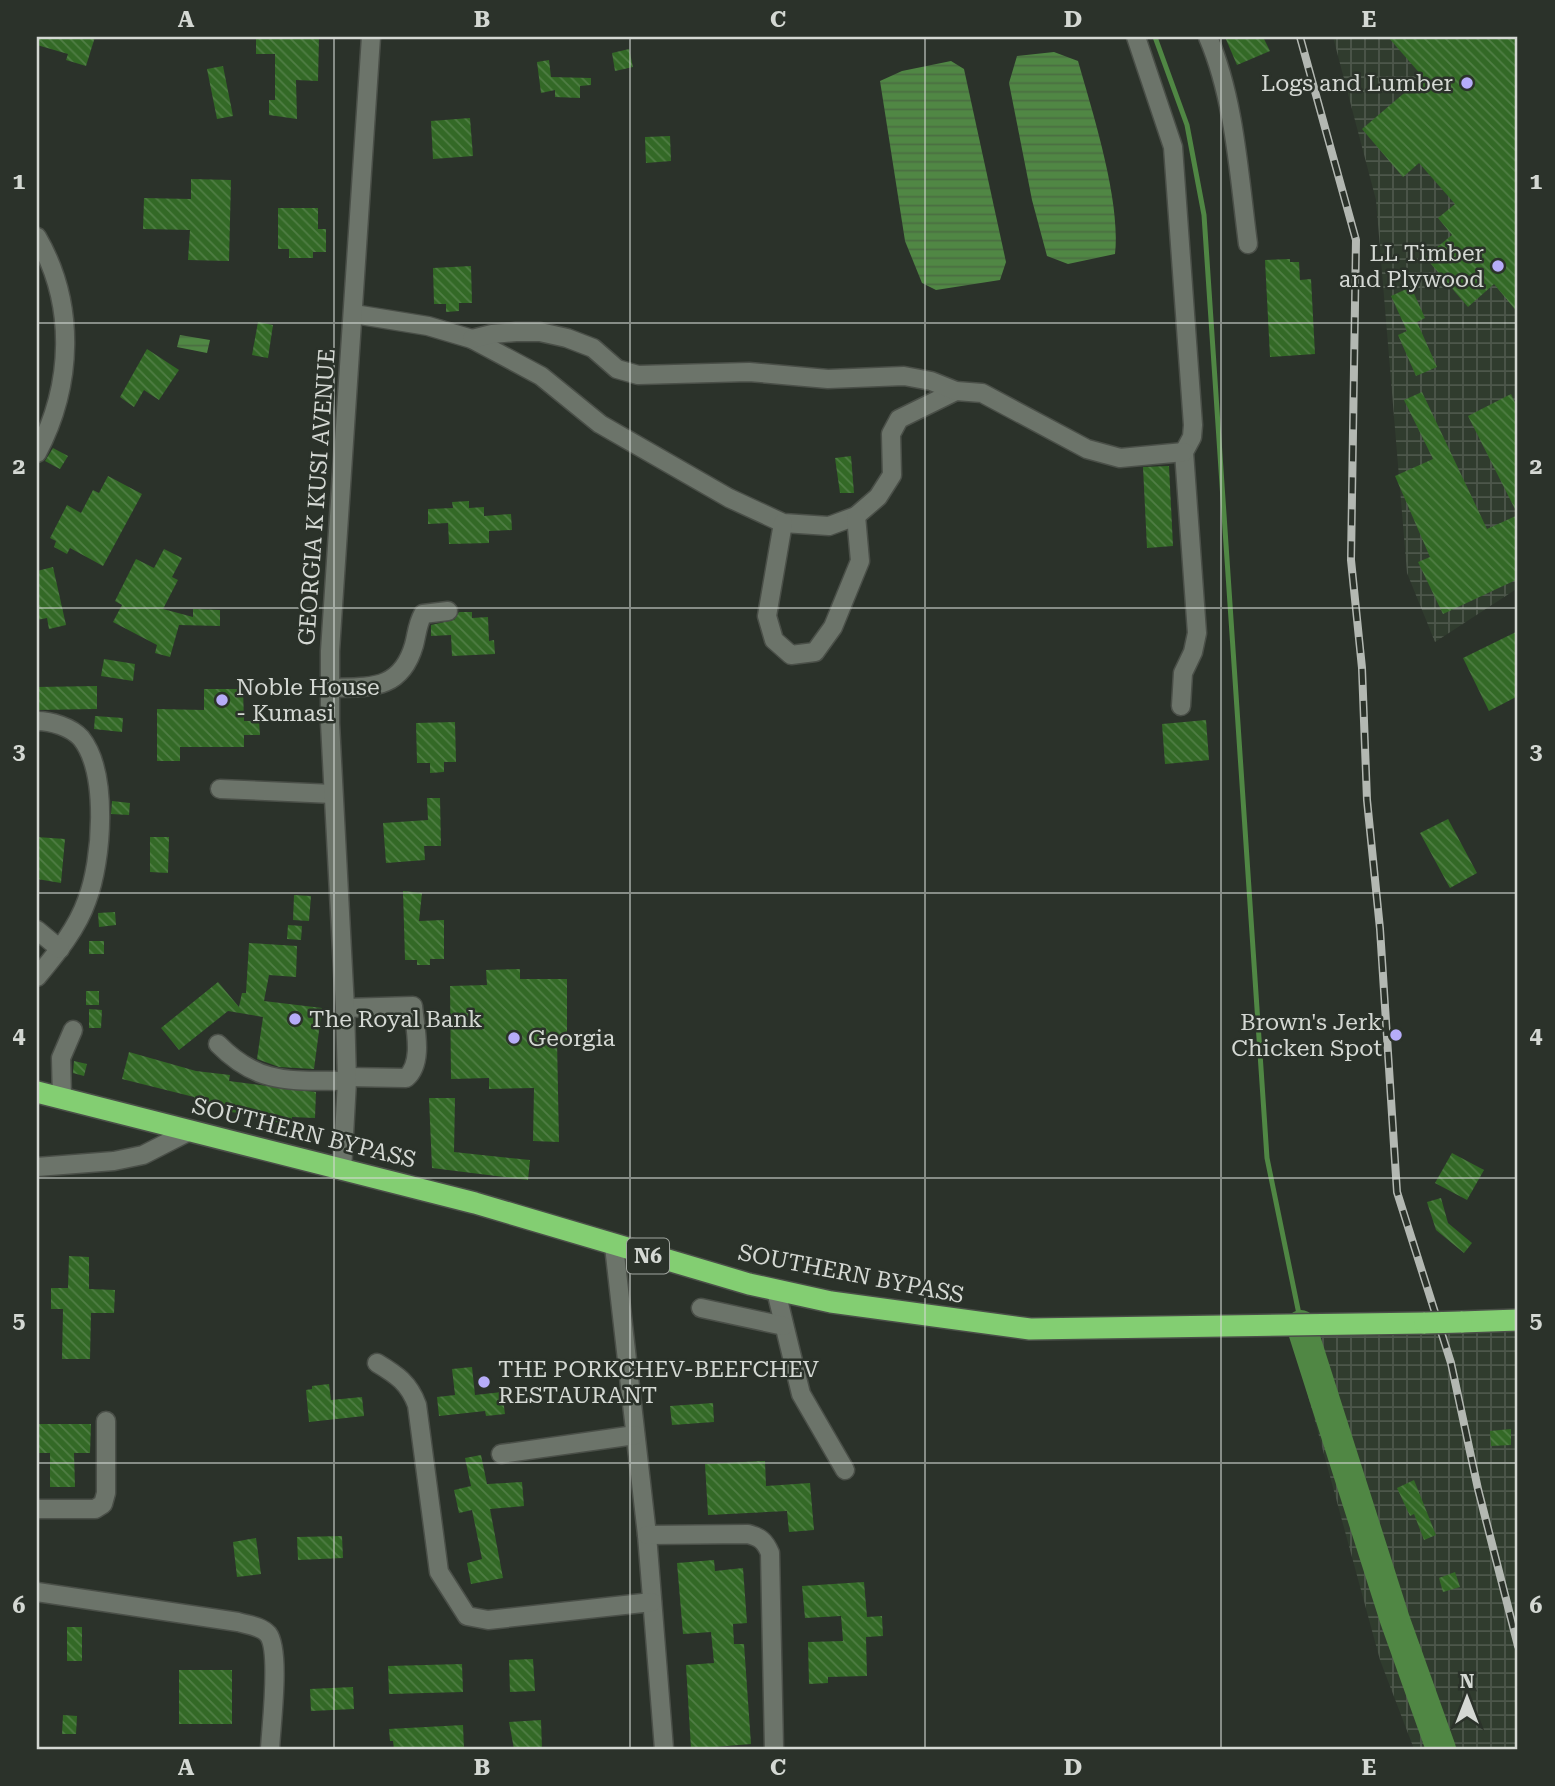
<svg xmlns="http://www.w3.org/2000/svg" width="1555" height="1786" font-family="'Roboto Serif',serif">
  <defs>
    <pattern id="industrial-grid" width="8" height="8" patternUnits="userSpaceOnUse" patternTransform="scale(1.75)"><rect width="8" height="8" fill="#303c2e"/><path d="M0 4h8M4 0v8" fill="none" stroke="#4d574b"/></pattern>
    <pattern id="water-rules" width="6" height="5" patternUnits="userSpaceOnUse" patternTransform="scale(1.75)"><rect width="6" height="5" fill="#508744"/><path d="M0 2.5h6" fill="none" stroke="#4a6e42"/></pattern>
    <pattern id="building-back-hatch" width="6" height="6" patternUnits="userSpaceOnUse" patternTransform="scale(1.75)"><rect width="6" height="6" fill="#336926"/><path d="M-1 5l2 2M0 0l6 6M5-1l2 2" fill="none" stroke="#507e45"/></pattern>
  </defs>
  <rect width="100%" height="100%" fill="#2b322a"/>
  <g fill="url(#industrial-grid)">
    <polygon points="1333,37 1518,37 1518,588 1435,642 1407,573 1376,200"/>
    <polygon points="1518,1332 1518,1749 1414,1749 1380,1660 1291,1333"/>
  </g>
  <g fill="url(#water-rules)">
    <path d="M1054 52 1078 61C1093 114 1121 201 1115 254L1068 264 1047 256 1032 200 1009 83 1017 56Z"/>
    <polygon points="951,61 964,69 1006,262 1000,280 936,290 922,283 905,241 880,81 902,71"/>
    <polygon points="180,335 210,340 207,353 177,347"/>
  </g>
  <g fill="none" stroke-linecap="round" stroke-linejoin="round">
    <polyline stroke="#508744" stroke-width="5" points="1155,37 1187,125 1204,215 1267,1158 1300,1319"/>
    <polyline stroke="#508744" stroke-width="30" points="1301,1325 1395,1620 1441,1749"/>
  </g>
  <g fill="url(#building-back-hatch)">
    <polygon points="37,37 95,37 86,66 66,60 68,54 37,45"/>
    <polygon points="256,37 319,37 318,81 296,80 297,119 269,115 269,100 275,100 275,54 256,54"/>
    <polygon points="1225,37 1263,37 1270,51 1237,65"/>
    <polygon points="1388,37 1518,37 1518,313 1494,284 1468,307 1425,257 1452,235 1438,218 1455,204 1419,163 1403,177 1362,129 1423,77"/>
    <polygon points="629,49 633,67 615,71 612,53"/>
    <polygon points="549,60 551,77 591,78 591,85 580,86 580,98 555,97 555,90 541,93 537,62"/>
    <polygon points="223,66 233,116 217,119 207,69"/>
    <polygon points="470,118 473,156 433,159 431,121"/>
    <polygon points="670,136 671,161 646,163 645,137"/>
    <polygon points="191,179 231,180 229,261 188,260 190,230 143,229 144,198 191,199"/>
    <polygon points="278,208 318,208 318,229 326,229 326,252 313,252 313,258 289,258 289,249 278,249"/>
    <polygon points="1290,259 1290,262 1299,262 1300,280 1311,279 1315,354 1270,357 1265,260"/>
    <polygon points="471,266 472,303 459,303 459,311 446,312 446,304 434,304 433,268"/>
    <polygon points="1411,287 1425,318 1417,322 1437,367 1416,376 1398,335 1407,331 1391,296"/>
    <polygon points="258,322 273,325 268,358 252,355"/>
    <polygon points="147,349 179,370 159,400 144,390 134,407 120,397"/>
    <polygon points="1422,392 1487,529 1518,515 1518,579 1443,614 1418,562 1430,557 1395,476 1433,459 1404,400"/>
    <polygon points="1511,394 1518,409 1518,515 1468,416"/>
    <polygon points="53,448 68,456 60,469 45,461"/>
    <polygon points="851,456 854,493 840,493 835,458"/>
    <polygon points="1169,466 1173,546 1147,548 1143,467"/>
    <polygon points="108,476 142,494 103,566 70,548 67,554 54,547 56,541 50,538 67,505 81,513 93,490 99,493"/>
    <polygon points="469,501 469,508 484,507 484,516 511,514 512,530 489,531 489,543 449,544 448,523 428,524 428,509 453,508 452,502"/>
    <polygon points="164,549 182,558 172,577 178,580 163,609 193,617 193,609 220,610 220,626 179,625 170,657 155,653 157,645 113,622 122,605 115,601 136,559 154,568"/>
    <polygon points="53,567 66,625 49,629 47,618 37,620 37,571"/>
    <polygon points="459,612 472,612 472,618 488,617 489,641 494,640 495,654 452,656 451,635 431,636 431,625 454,620"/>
    <polygon points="1518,631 1518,696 1489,711 1463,658"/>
    <polygon points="104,659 135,664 133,681 101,676"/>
    <polygon points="97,686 97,709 37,710 37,687"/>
    <polygon points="204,689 243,689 244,721 259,721 260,735 244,735 244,747 180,747 180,761 157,761 157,709 204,710"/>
    <polygon points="95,716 123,718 122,732 94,729"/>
    <polygon points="1206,720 1209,760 1165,764 1162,724"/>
    <polygon points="455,722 456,762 444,762 444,772 430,773 430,763 417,763 416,723"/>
    <polygon points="427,798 440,798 441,846 424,846 425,860 386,863 383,823 428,820"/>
    <polygon points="112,801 130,803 129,815 111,814"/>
    <polygon points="1448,819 1477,873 1450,888 1420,833"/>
    <polygon points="37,837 65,839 61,883 37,879"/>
    <polygon points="150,837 169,837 168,873 150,872"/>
    <polygon points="403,891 422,893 419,921 444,920 444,959 430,959 430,965 417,965 417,960 405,960"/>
    <polygon points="294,895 311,896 309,921 293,920"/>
    <polygon points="115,912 116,925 99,927 98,913"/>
    <polygon points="288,925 302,926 301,940 287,939"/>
    <rect x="89" y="941" width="15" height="13"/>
    <polygon points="249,943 297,946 296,977 269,975 264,1001 322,1008 314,1069 279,1067 257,1059 263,1017 228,1011 179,1050 161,1028 218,982 239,1007 242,993 246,993"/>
    <polygon points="520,969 520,979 567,979 567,1040 557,1040 559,1142 533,1141 534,1088 489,1089 489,1078 451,1079 450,986 487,985 486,970"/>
    <rect x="86" y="991" width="13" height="14"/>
    <polygon points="89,1009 102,1010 101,1028 89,1028"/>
    <polygon points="129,1052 196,1071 230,1075 229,1081 316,1092 315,1118 292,1117 292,1123 274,1122 274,1117 230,1112 231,1105 194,1100 194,1097 122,1079"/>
    <polygon points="74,1061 87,1064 84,1076 73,1073"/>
    <polygon points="429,1098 455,1098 454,1152 530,1160 528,1180 432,1168"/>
    <polygon points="1452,1153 1484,1170 1467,1200 1435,1183"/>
    <polygon points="1441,1198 1448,1223 1472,1243 1464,1253 1436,1230 1427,1202"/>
    <polygon points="69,1256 89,1257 89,1289 115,1290 114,1313 91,1313 90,1359 62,1359 63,1309 51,1309 51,1288 68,1288"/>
    <polygon points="472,1367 475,1395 502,1392 505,1414 486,1416 485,1411 439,1416 437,1397 455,1395 452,1369"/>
    <polygon points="329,1384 331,1400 362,1397 364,1416 309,1422 306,1390 312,1389 312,1386"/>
    <polygon points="713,1403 714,1422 672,1425 670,1406"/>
    <polygon points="37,1424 91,1424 90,1453 74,1453 75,1487 50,1487 50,1453 37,1453"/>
    <polygon points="1511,1429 1511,1445 1491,1446 1490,1431"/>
    <polygon points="481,1455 487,1484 522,1482 524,1506 490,1509 503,1578 471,1584 467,1563 482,1559 472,1510 459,1513 454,1490 471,1486 465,1458"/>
    <polygon points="765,1461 766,1486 810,1483 814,1530 789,1532 787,1511 708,1515 705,1464"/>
    <polygon points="1414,1480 1436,1535 1424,1540 1414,1514 1410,1516 1397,1488"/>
    <polygon points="342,1536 343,1558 298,1560 297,1537"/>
    <polygon points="256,1538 261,1574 237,1577 233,1542"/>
    <polygon points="714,1560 715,1571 743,1568 747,1623 733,1624 734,1644 744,1644 751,1744 691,1749 686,1665 714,1663 711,1632 683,1634 677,1563"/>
    <polygon points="1455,1572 1460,1587 1443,1592 1439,1578"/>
    <polygon points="864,1582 867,1617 882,1616 883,1636 866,1637 867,1676 828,1677 828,1683 809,1684 808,1642 843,1641 841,1616 805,1618 802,1586"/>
    <rect x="67" y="1627" width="15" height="34"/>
    <polygon points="533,1659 535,1691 510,1692 509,1660"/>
    <polygon points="462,1664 463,1692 389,1694 388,1666"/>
    <rect x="179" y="1670" width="53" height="54"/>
    <polygon points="353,1687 354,1709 311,1711 310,1689"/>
    <polygon points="63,1715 77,1716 76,1734 62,1734"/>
    <polygon points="541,1720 542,1749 514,1749 509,1722"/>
    <polygon points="463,1725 464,1749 394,1749 393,1741 390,1741 389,1729"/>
  </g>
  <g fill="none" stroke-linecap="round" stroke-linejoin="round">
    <defs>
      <g id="minor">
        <polyline points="1136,37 1173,147 1193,425 1192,437 1184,452 1197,633 1193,652 1183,673 1181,706"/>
        <path d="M1208 37C1235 100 1239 176 1248 244"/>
        <path d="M37 237C76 304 73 385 37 453"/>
        <polyline points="354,314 428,326 472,339 541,376 600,424 729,498 783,523 829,526 856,516 878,497 892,475 891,434 899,419 956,391"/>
        <polyline points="472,339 492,334 516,332 540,332 567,338 593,348 617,369 638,375 749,372 828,379 904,376 931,381 956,391 982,393 1087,449 1120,458 1184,452"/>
        <polyline points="783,523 767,616 774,640 791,655 815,652 833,627 860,561 856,516"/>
        <path d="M331 688C371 687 401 690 414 645 417 634 417 625 423 614L448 611"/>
        <path d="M37 721C51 721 71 727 81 738 109 773 102 861 87 900 77 929 56 954 37 977"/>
        <polyline points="220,789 333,794"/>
        <polyline points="37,930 60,949"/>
        <path d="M345 1008 413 1006C415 1028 424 1063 406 1078L347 1077"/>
        <path d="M218 1044C259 1086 292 1080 347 1081"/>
        <polyline points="62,1098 61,1058 73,1030"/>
        <polyline points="37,1167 114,1161 143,1155 190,1131"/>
        <polyline points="342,1171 347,1081 345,1008 330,723 330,651 371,37"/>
        <polyline points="614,1246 647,1535 664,1749"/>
        <polyline points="776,1291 801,1394 845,1470"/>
        <polyline points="701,1308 784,1326"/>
        <path d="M377 1363C397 1375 409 1383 417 1405L439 1572 467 1616 488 1620 652 1602"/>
        <polyline points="501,1454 635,1435"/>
        <polyline points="37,1509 95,1509 103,1504 106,1493 106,1421"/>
        <path d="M647 1535 748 1534C760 1537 765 1541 770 1553L774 1749"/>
        <path d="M37 1592 238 1622C248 1625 261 1626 268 1634 281 1651 271 1726 270 1749"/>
      </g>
      <g id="highway">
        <polyline points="37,1092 475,1203 749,1284 831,1302 1030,1329 1425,1323"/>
        <polyline points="1461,1322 1518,1320"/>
      </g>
    </defs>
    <use href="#minor" stroke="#4a4f48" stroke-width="21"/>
    <use href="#highway" stroke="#4a4f48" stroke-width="24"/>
    <use href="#minor" stroke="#6c746a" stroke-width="18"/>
    <use href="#highway" stroke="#83ce72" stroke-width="21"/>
    <defs>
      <polyline id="rail" points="1300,37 1356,240 1351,560 1362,668 1367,800 1380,929 1397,1192 1451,1363 1478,1489 1518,1646"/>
    </defs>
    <use href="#rail" stroke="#b3b8b2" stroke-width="8"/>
    <use href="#rail" stroke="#2b322a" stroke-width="5" stroke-dasharray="16" stroke-linecap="butt"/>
    <defs>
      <polyline id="highway-bridge" points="1425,1323 1461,1322"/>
    </defs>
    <use href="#highway-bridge" stroke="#4a4f48" stroke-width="24" stroke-linecap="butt"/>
    <use href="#highway-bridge" stroke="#83ce72" stroke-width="21"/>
  </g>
  <path fill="none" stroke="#d4d8d3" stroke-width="2" stroke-opacity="0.55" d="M334 37V1749M630 37V1749M925 37V1749M1221 37V1749M37 323H1518M37 608H1518M37 893H1518M37 1178H1518M37 1463H1518"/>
  <g fill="#b6acf8" stroke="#2b322a" stroke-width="2.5">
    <circle cx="1467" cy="83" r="7"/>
    <circle cx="1498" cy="266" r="7"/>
    <circle cx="222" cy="700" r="7"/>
    <circle cx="295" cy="1019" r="7"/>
    <circle cx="1396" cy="1035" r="7"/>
    <circle cx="514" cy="1038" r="7"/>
    <circle cx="484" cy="1382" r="7"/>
  </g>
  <g text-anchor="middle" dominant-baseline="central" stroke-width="5" stroke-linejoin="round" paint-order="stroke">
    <rect fill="#2b322a" stroke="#a1a6a0" stroke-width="2" x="627" y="1238.5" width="42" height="35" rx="5"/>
    <g font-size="21" font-weight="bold" fill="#d4d8d3">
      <text x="648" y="1256">N6</text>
    </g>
    <g font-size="23" fill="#d4d8d3" stroke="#2b322a" text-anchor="start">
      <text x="1453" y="83" text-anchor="end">Logs and Lumber</text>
      <text x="1484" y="253" text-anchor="end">LL Timber<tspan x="1484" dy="26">and Plywood</tspan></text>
      <text x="236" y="687">Noble House<tspan x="236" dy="26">- Kumasi</tspan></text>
      <text x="309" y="1019">The Royal Bank</text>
      <text x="1382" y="1022" text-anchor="end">Brown's Jerk<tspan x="1382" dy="26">Chicken Spot</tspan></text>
      <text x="528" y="1038">Georgia</text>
      <text x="498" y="1369">THE PORKCHEV-BEEFCHEV<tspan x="498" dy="26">RESTAURANT</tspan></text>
    </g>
    <g font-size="23" fill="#d4d8d3" stroke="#2b322a">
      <text transform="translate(317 497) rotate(-86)">GEORGIA K KUSI AVENUE</text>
      <text transform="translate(304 1133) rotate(14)">SOUTHERN BYPASS</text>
      <text transform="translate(851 1274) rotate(11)">SOUTHERN BYPASS</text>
    </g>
  </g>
  <rect width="1555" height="1786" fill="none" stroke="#2b322a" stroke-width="77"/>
  <g transform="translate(1467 1698)" stroke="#2b322a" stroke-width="5" paint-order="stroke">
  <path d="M0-5L12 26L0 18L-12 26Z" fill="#d4d8d3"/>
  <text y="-10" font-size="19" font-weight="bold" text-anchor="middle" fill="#d4d8d3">N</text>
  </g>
  <rect x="38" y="38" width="1478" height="1710" fill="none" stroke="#d4d8d3" stroke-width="2.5"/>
  <g font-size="23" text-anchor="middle" font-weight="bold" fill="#d4d8d3">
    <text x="186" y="27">A</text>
    <text x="482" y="27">B</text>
    <text x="778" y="27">C</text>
    <text x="1073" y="27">D</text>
    <text x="1369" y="27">E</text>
    <text x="19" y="189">1</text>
    <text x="1536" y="189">1</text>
    <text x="19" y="474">2</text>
    <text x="1536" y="474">2</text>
    <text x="19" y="759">3</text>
    <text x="1536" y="759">3</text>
    <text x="19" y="1043">4</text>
    <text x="1536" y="1043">4</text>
    <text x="19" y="1328">5</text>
    <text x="1536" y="1328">5</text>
    <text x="19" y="1613">6</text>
    <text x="1536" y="1613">6</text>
    <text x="186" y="1775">A</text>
    <text x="482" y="1775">B</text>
    <text x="778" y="1775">C</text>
    <text x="1073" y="1775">D</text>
    <text x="1369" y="1775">E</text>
  </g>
</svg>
